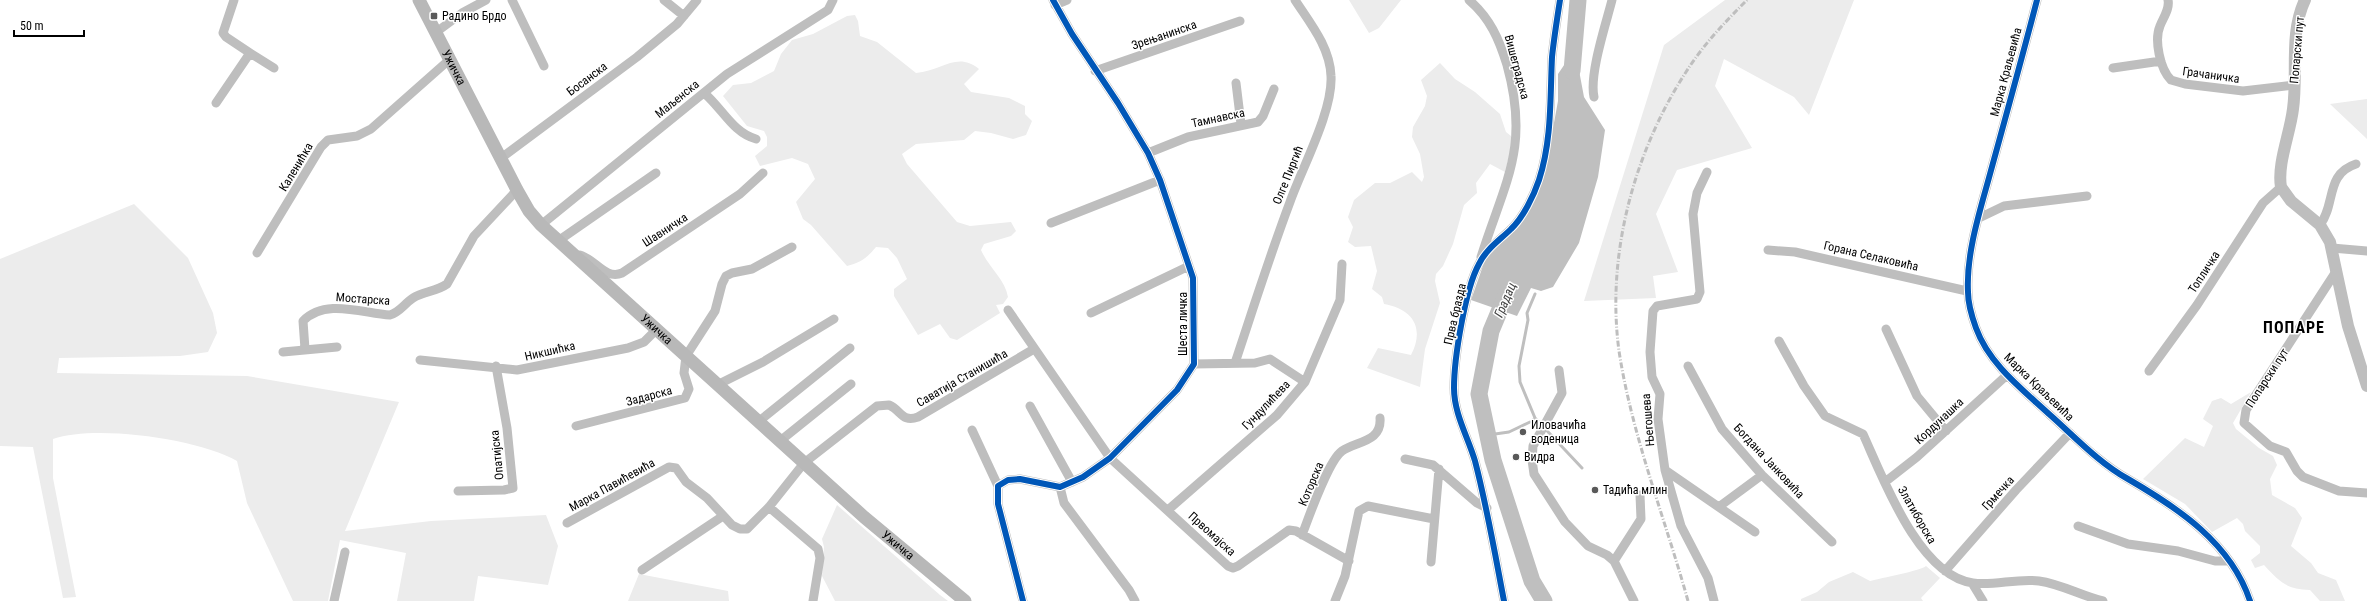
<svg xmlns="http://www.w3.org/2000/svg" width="2367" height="601" font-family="'Roboto Condensed',sans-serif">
	<rect width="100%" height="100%" fill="#fff"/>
	<path fill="#ececec" d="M1349 0H1401L1379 28 1369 33Z
		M1725 0H1854L1809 115 1794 97 1724 59 1715 86 1752 148 1677 170 1656 214 1678 272 1653 276 1656 298 1584 301 1664 45Z
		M855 15 858 21 860 36 877 42 916 73C942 71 957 51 979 69L964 84 971 92 1009 98 1025 106V114L1032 121 1026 135 1013 139 991 133 975 131 964 140 916 144 902 154 907 164 957 222 970 226 1011 222 1016 231 1011 236 984 244 981 250C989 268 1005 279 1008 297L1003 304 996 305 1000 313 957 340 950 338 940 324 918 335 894 296V289L907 279 897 258 888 248 876 247C867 258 860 263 847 266L811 225 803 219 796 202 815 179 808 164 792 158 760 166 755 156 767 146V137L764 131 747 126 723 96 733 85 751 83 774 71 781 54 792 40 813 34 847 16Z
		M1440 63 1455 79 1475 92 1500 114 1506 132 1511 136 1510 152 1505 172 1490 164 1476 183 1477 193 1464 205 1453 244 1443 266 1436 274 1435 281 1440 303 1425 349 1420 387 1367 368 1378 348 1411 355C1425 328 1413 309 1384 304L1382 297 1372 289 1377 271 1371 246 1355 247 1348 242 1353 227 1348 217 1354 200 1375 183H1390L1412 172 1422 182 1424 177 1420 154 1412 137 1413 127 1425 106 1427 96 1421 80Z
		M2367 99V139L2330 104Z
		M134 204 188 258 213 313 217 333 208 352 180 356 59 358 57 373 247 376 399 402 345 531 431 521 546 515 558 546 548 585 478 576 474 601H397L406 553 340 540 328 601H293L247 503 237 461C199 439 96 424 53 439V478L76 597 63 598 33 447 0 446V259Z
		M2251 392 2233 423 2236 429 2259 448 2273 456 2277 465 2270 479 2272 495 2295 508 2302 518 2291 546 2311 563 2318 573 2336 580 2345 601H2320L2310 590C2286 589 2280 582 2264 565L2255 568 2251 560 2260 553V546L2245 531 2243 524 2237 518 2212 532 2185 504 2143 479 2185 438 2204 447 2213 426 2203 419 2212 401 2221 398 2231 404Z
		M837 505 940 595 948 601H835L822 576 824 547 822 539Z
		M1926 566 1940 578 1921 598 1923 601H1801V599L1817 592 1829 582 1853 572 1870 581C1881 578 1920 571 1926 566Z
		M639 574 728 591 729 601H628Z"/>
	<path fill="#bfbfbf" d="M1575 49 1584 97 1605 130 1598 177 1579 243 1553 287 1541 291 1531 288 1517 316 1471 300 1485 260 1524 219 1551 139 1558 101V74Z"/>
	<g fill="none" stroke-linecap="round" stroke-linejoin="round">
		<path stroke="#bfbfbf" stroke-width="3" d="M1535 418 1582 468
			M1533 420 1535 418 1520 382 1519 366 1528 320 1527 313 1535 294
			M1488 435 1509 432 1530 422"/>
		<path stroke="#bfbfbf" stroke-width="17" d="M1572 71 1578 0
			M1509 288 1491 331 1479 394 1493 460 1532 581 1544 601"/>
		<path stroke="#bebebe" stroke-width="9" d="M512 0 544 66
			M664 0 684 16
			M1469 0C1490 18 1499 39 1507 65 1530 148 1505 181 1481 257
			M2037 0C2022 58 2006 116 1990 174 1980 211 1966 253 1968 292 1968 305 1972 317 1976 328 1989 364 2022 389 2049 414 2074 436 2099 463 2128 479 2178 508 2231 543 2250 601
			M2168 0C2170 9 2163 18 2160 26 2154 40 2160 69 2171 80L2185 84 2243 91 2294 85
			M1055 5 1067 0
			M435 33 462 13 486 0
			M250 53 274 68
			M2113 68 2161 61
			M1095 71 1240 21
			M1236 83 1241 124
			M704 93C722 108 733 133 756 139
			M1594 97C1589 74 1606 24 1612 0
			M216 103 250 53 226 37 223 33 234 0
			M1148 153 1188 137 1258 122 1263 116 1274 89
			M501 158 637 57 677 24 697 0
			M1707 172 1697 193 1693 214 1700 292 1697 299 1657 306 1653 311 1650 352 1652 377 1660 394 1658 419 1665 470 1681 526 1708 578 1714 601
			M1979 218 2004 206 2087 196
			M1051 223 1160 180
			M541 225 727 74 828 10 833 0
			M2320 225C2336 204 2325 174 2356 164
			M558 241 656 173
			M2332 248 2367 251
			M1768 250 1795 252 1967 291
			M257 253 321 147 328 140 357 136 371 129 449 60
			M580 255C595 259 605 280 622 273L740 194 763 173
			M2337 270 2246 410 2244 423 2270 446 2286 452 2297 471 2303 477 2339 491 2367 493
			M1008 310 1110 458 1228 566 1233 568 1238 566 1289 530 1296 531 1349 561
			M1091 313 1189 266
			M1886 329 1917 396 1946 431
			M1779 341 1804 386 1825 416 1863 434C1883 478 1919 576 1973 583 1994 586 2017 578 2039 581 2061 584 2082 596 2103 601
			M305 349 303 321C325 298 362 313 390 315 400 312 404 304 413 298 423 291 436 292 447 284L474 236 517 190
			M283 352 337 347
			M420 360 517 370 628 348 644 342 656 330
			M1235 363C1253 309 1270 255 1290 202 1302 168 1333 111 1331 76 1330 47 1310 23 1295 0
			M1194 364 1255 363 1270 359 1305 382
			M1688 366 1722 429 1762 475 1832 542
			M1559 370 1562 393 1533 446 1532 460 1534 474 1565 522 1588 546 1607 555 1614 561 1634 601
			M2149 371 2197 305 2263 203 2281 187
			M717 385 763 362 834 319
			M1030 406 1072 482
			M758 422 850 348
			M576 426 685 398 689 389 684 373 686 356 715 311 722 284 726 276 732 273 752 269 792 247
			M972 430 998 486
			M780 441 851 384
			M1405 459 1433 465 1477 503 1487 508
			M1665 470 1755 532
			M1885 482 1917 457 2007 375
			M1060 487 1064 503 1129 590 1135 601
			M458 491 504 490 513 488 507 428 496 366
			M1720 506 1762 475
			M769 507 818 549 820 558 813 601
			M1168 510 1277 415 1305 382 1340 300 1342 264
			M567 523 669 467 676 468 686 482 707 498 732 525 740 529H747L769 507 804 463 877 406 889 405C901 410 902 423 918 417L1034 349
			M2078 526 2128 544 2178 551 2215 561H2228
			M1302 535C1309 517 1328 461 1342 451 1357 441 1382 442 1380 418
			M1614 561 1641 519 1640 495
			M1431 562 1439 469
			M642 570 723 516
			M1945 571 2016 490 2070 433
			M1972 583 1983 601
			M334 601 345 552
			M1023 601 998 504V486L1008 480 1020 479 1060 487 1083 477 1110 458 1177 390 1194 364 1193 278 1160 180 1148 153 1118 103 1072 34 1053 0
			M1335 601 1345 576 1359 511 1368 506 1434 519
			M1504 601C1495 554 1487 507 1475 461 1468 437 1454 414 1454 388 1454 359 1465 289 1479 264 1486 249 1500 240 1511 229 1523 218 1534 195 1539 180 1552 140 1550 98 1552 57 1554 38 1557 19 1560 0"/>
		<path stroke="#bebebe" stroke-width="12" d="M2305 0C2289 33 2298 74 2293 109 2290 134 2277 164 2281 187L2291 201 2320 225 2330 242 2348 326 2367 386"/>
		<path stroke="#b8b8b8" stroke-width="13" id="s1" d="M419 0 517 190 529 211 541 225 864 517 965 601"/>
		<path stroke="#bebebe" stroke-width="3" stroke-dasharray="6 2 1 2" stroke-linecap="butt" d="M1688 601C1665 518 1632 436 1619 351 1606 255 1634 152 1686 72 1703 45 1725 22 1747 0"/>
		<defs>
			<path id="cycleway" d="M2037 0C2022 58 2006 116 1990 174 1980 211 1966 253 1968 292 1968 305 1972 317 1976 328 1989 364 2022 389 2049 414 2074 436 2099 463 2128 479 2178 508 2231 543 2250 601
				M1023 601 998 504V486L1008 480 1020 479 1060 487 1083 477 1110 458 1177 390 1194 364 1193 278 1160 180 1148 153 1118 103 1072 34 1053 0
				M1504 601C1495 554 1487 507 1475 461 1468 437 1454 414 1454 388 1454 359 1465 289 1479 264 1486 249 1500 240 1511 229 1523 218 1534 195 1539 180 1552 140 1550 98 1552 57 1554 38 1557 19 1560 0"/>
		</defs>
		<use href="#cycleway" stroke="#fff" stroke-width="8"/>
		<use href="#cycleway" stroke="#0057b8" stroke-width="6"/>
	</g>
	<g fill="#595959" stroke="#fff" stroke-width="1.5">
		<rect x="430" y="12" width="8" height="8" rx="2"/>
		<circle cx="1523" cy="432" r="4"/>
		<circle cx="1516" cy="457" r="4"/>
		<circle cx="1595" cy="490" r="4"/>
	</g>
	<g text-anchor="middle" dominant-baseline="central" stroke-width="3" stroke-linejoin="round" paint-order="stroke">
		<g font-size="12" fill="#000" stroke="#fff" text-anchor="start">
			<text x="442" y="16">Радино Брдо</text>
			<text x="1531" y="425">Иловачића<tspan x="1531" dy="14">воденица</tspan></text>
			<text x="1524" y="457">Видра</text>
			<text x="1603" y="490">Тадића млин</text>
		</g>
		<g font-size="12" fill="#000" stroke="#fff">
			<text transform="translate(1164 35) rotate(-19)">Зрењанинска</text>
			<text transform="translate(2297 50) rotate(-85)">Попарски пут</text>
			<text transform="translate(1517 67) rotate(75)">Вишеградска</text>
			<text stroke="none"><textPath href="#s1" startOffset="76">Ужичка</textPath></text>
			<text transform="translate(2006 72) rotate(-75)">Марка Краљевића</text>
			<text transform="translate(2211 75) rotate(8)">Грачаничка</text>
			<text transform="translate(587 79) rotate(-37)">Босанска</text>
			<text transform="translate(677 99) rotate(-39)">Маљенска</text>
			<text transform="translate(1218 118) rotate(-12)">Тамнавска</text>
			<text transform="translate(296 167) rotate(-59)">Каленићка</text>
			<text transform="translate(1288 175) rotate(-68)">Олге Пиргић</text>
			<text transform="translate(665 230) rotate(-33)">Шавничка</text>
			<text transform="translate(1871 256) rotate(13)">Горана Селаковића</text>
			<text transform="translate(2204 272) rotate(-57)">Топличка</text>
			<text transform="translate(363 299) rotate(4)">Мостарска</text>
			<text transform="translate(1455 314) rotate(-77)">Прва бразда</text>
			<text transform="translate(1183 324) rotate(-90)">Шеста личка</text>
			<text stroke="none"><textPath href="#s1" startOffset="412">Ужичка</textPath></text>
			<text transform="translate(550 351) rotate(-13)">Никшићка</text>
			<text transform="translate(962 378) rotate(-30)">Саватија Станишића</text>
			<text transform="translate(2267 378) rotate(-57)">Попарски пут</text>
			<text transform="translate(2039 387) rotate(44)">Марка Краљевића</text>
			<text transform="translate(649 396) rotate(-15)">Задарска</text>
			<text transform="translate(1266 405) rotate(-46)">Гундулићева</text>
			<text transform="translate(1648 420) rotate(-95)">Његошева</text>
			<text transform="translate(1939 421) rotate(-43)">Кордунашка</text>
			<text transform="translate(497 455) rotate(-96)">Опатијска</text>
			<text transform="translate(1769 461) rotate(47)">Богдана Јанковића</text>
			<text transform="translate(1311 484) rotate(-67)">Которска</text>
			<text transform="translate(612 485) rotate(-29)">Марка Павићевића</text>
			<text transform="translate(1998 493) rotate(-48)">Грмечка</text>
			<text transform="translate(1917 515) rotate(60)">Златиборска</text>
			<text transform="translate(1212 534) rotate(42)">Првомајска</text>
			<text stroke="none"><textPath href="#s1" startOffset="736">Ужичка</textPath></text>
		</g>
		<g font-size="13" font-style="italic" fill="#444" stroke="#fff">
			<text transform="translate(1505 300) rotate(-67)">Градац</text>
		</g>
		<g font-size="16" font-weight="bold" letter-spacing="1" fill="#000" stroke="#fff">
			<text x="2294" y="327">ПОПАРЕ</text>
		</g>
	</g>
	<path d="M14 30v6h70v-6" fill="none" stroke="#000000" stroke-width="2"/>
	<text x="20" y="30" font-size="12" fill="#000000" stroke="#ffffff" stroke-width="3" paint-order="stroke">50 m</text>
</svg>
